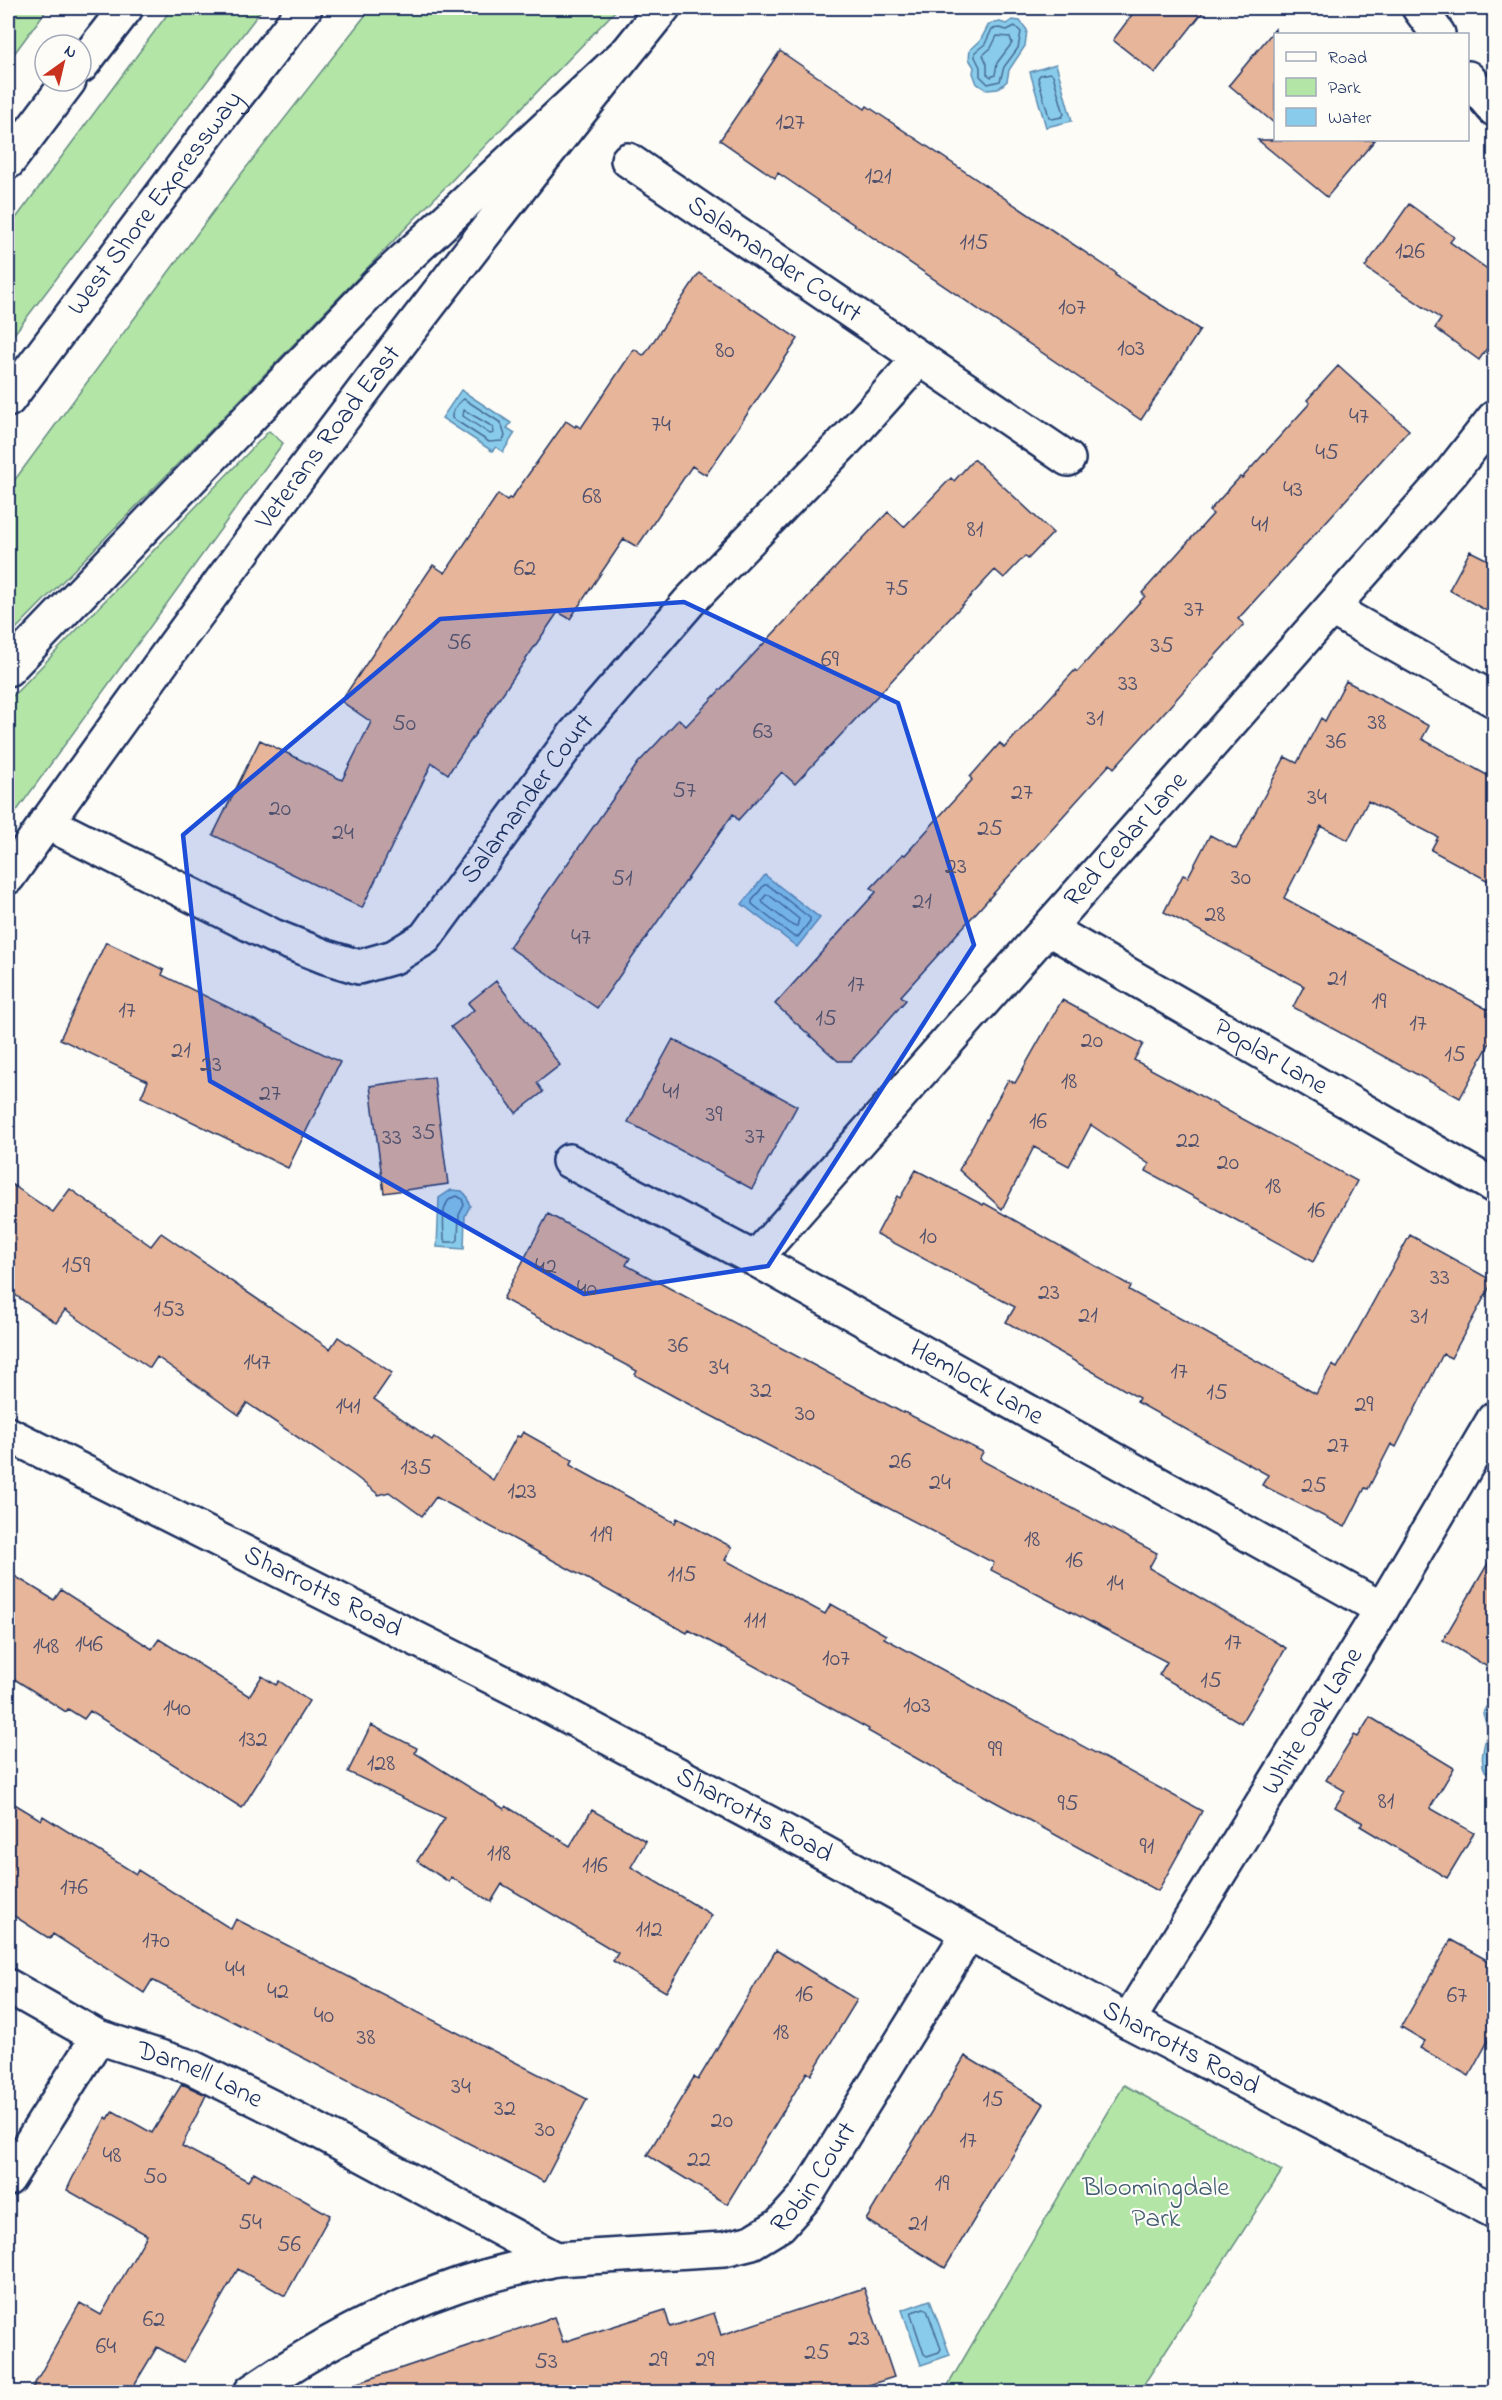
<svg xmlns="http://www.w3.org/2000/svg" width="1502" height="2400" font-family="'Indie Flower',sans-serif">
	<rect width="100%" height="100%" fill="#fdfcf7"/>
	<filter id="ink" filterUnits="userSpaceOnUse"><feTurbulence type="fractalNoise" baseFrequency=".0167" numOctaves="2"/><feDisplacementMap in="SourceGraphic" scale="12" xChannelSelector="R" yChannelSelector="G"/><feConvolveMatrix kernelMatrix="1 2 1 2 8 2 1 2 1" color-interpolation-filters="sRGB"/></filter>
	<g filter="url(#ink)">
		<path fill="#b2e5a6" stroke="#668a82" stroke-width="1.5" d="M8 8H48L8 62Z
			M172 8H263L8 342V229Z
			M371 8H618L211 430 8 637V489L242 173Z
			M269 431 283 443 8 823V701Z
			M1124 2085 1282 2171 1139 2392H944Z"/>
		<path fill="#89cbea" stroke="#5d8db2" stroke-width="1.5" d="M1012 20 1020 21 1027 30 1025 46 1009 70 1007 81 998 89 987 90 977 84 973 73 974 67 969 59 970 50 980 41 989 24 1000 22 1006 24Z
			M1056 64 1072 121 1046 127 1030 72Z
			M461 390 511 423 507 428 515 433 503 452 496 447 492 451 442 418Z
			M765 875 820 918 797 947 742 904Z
			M451 1190 462 1191 466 1195 470 1206 465 1216 464 1249 437 1247 439 1198Z
			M1493 1705 1494 1706V1777L1485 1771C1479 1759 1485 1745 1487 1732 1488 1724 1484 1720 1483 1713L1486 1707Z
			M930 2300 950 2355 921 2365 902 2310Z"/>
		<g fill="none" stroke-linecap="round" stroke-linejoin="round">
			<path stroke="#476d96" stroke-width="1.5" d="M1015 26 1021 32 1018 48 1004 67 1000 81 988 84 980 76V67L975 57V52L985 44 992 29 999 28 1007 30Z
				M997 36 1010 37 1012 43 997 63 995 75 991 77 987 74V64L983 55 991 48Z
				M1050 73 1053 75 1064 114 1062 117 1052 119 1049 117 1038 78 1040 75Z
				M464 399 501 423 505 436 502 441 489 442 452 418C451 412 459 401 464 399Z
				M464 410 493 427 494 433 490 434 463 416Z
				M764 885H768L810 918V921L798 937H794L752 904V901Z
				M766 895H769L799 919 797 926H793L763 903 762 900Z
				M457 1196 462 1199 464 1205 459 1215 458 1240 455 1242H446L444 1239C444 1225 439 1199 457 1196Z
				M1494 1711 1489 1714C1498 1732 1480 1761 1494 1770
				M924 2308 927 2310 941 2349 939 2352 927 2356 924 2354 911 2315 912 2312Z"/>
		</g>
		<path fill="#e7b599" stroke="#1b2f5e" stroke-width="1.5" d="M1137 8H1206L1155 73 1113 40Z
			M1275 29V124L1229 85Z
			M780 51 865 109 867 106 1116 273 1115 275 1200 330 1141 420 778 173 775 178 720 140Z
			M1258 140H1375L1327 197Z
			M1409 204 1454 237 1450 242 1494 274V338L1479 360 1435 328 1441 319 1365 267Z
			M699 273 798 339 706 475 692 466 637 547 624 539 570 619 558 612 448 774 432 763 362 908 213 835 260 740 342 780 371 722 341 701 433 565 445 573 498 494 507 500 509 498 511 499 566 421 575 427 576 425 581 428 634 349 643 355 645 354Z
			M1338 366 1409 430 1238 619 1244 624 1114 768 1110 764 901 996 906 1000 876 1034 851 1061H838L775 1004 876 892 871 888 903 854 905 855 972 780 970 777 1000 743 1004 748 1075 670 1077 672 1145 596 1142 593 1213 514 1209 511 1240 477 1242 478 1310 403 1307 400Z
			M974 459 1053 533 1028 559 1025 556 1004 578 995 570 795 784 782 772 738 820 733 814 597 1008 509 947 638 763 657 743 679 719 686 726 888 512 904 527 951 478 954 481Z
			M1470 551 1494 563V615L1449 590Z
			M1346 681 1429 726 1422 739 1494 779V884L1431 850 1438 837 1368 801 1348 840 1321 826 1284 898 1494 1013V1035L1460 1098 1293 1007 1304 986 1164 912 1183 875 1188 877 1210 835 1236 849 1285 757 1297 763 1321 718 1325 721Z
			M106 942 164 970 162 975 340 1062 288 1168 141 1097 148 1081 60 1039Z
			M496 981 560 1065 537 1083 543 1092 516 1113 451 1027 474 1010 468 1003Z
			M1062 1000 1143 1044 1134 1060 1357 1181 1313 1262 1146 1171 1149 1164 1091 1125 1069 1166 1034 1147 1002 1209 959 1170 1008 1080 1015 1083Z
			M673 1039 797 1106 752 1189 628 1122Z
			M434 1077 448 1184 384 1193 370 1086Z
			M916 1170 983 1205 984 1203 1131 1286 1129 1290 1316 1394 1332 1365 1337 1368 1410 1235 1493 1281 1451 1358 1443 1354 1396 1447 1391 1444 1368 1489 1365 1488 1345 1527 1262 1485 1268 1475 1137 1402 1139 1398 1006 1322 1015 1307 877 1234 897 1196 900 1198Z
			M8 1182 53 1212 70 1189 151 1246 161 1233 330 1349 338 1337 392 1373 374 1399 432 1440 434 1437 493 1480 517 1436 520 1437 523 1432 573 1460 570 1465 623 1494 675 1523 677 1518 732 1547 725 1560 825 1614 831 1604 886 1635 884 1638 1202 1811 1158 1891 946 1775 868 1731 869 1729 689 1630 687 1633 436 1497 422 1516 389 1492 379 1495 355 1476 247 1403 239 1415 157 1357 150 1368 65 1310 56 1323 8 1290Z
			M548 1214 630 1258 626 1265 903 1413 904 1412 983 1452 979 1459 1157 1553 1149 1568 1286 1648 1241 1723 1159 1675 1167 1662 991 1570 994 1563 677 1398 635 1375 637 1371 503 1299Z
			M1494 1553V1671L1443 1640Z
			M8 1572 54 1600 61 1590 152 1649 159 1639 249 1696 262 1676 276 1685 279 1681 309 1701 242 1808 90 1711 84 1719 68 1709 66 1712 8 1675Z
			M1370 1717 1454 1768 1430 1808 1474 1833 1447 1878 1360 1826 1363 1823 1335 1807 1345 1791 1326 1780 1354 1735 1358 1737Z
			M371 1725 417 1748 415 1753 504 1809 506 1806 570 1846 592 1810 646 1841 631 1867 712 1915 666 1992 613 1961 618 1953 502 1884 491 1902 451 1877 449 1882 417 1861 445 1818 348 1772Z
			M8 1800 41 1820 43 1816 136 1874 138 1870 231 1929 236 1919 587 2099 544 2182 152 1980 144 1993 53 1934 50 1939 8 1912Z
			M1451 1940 1494 1964V2030L1469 2076 1420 2048 1425 2041 1401 2027Z
			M776 1950 857 2000 811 2075 807 2072 727 2204 647 2155 694 2077 698 2080Z
			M965 2056 1044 2104 945 2268 866 2220Z
			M182 2084 206 2095 182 2146 248 2181 254 2172 330 2215 285 2296 238 2269 184 2362 157 2347 130 2392H30L80 2303 101 2315 147 2235 67 2190 72 2179 106 2117 108 2119 113 2111 152 2133Z
			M864 2288 894 2377 847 2392H350L348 2386 554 2317 563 2342 665 2310 670 2327 714 2313 721 2335Z"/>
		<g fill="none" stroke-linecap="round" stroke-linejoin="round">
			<defs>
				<g id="minor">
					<path d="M1419 8 1438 34"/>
					<path d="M1468 78 1494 109"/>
					<path id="s1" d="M628 160 1068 459"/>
					<path d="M1332 609 1494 700"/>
					<path id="s2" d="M46 822 273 936 326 957 359 967 394 957 425 938 575 734 689 602 851 435 919 359"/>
					<path id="s3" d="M8 877C217 581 435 290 663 8"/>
					<path id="s4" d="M1049 929 1494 1186"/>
					<path id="s5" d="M569 1161 755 1259 1382 1609"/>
					<path id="s6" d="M755 1259 1451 473 1494 418"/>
					<path id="s7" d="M8 1434 534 1698 812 1846 1128 2021 1494 2211"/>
					<path id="s8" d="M8 1986 98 2037 191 2067 296 2119 556 2259 724 2249 752 2242 780 2225 806 2196 968 1934"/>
					<path id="s9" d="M1128 2021 1382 1609 1494 1419"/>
					<path d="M8 2179 98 2037"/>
					<path d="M251 2392C317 2347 382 2311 458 2285 490 2274 523 2267 556 2259"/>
				</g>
				<g id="motorway">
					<path d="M81 66 126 8"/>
					<path d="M8 162 69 81"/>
					<path id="s10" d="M8 400 223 113 305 8"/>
					<path d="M8 669 378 284 625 54"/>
				</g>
			</defs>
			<use href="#minor" stroke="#1b2f5e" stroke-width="38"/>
			<use href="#motorway" stroke="#1b2f5e" stroke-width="38"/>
			<use href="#minor" stroke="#fdfcf7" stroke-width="33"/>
			<use href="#motorway" stroke="#fdfcf7" stroke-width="33"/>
		</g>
	</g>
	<path fill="#1d4ed8" fill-opacity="0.2" stroke="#1d4ed8" stroke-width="4.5" stroke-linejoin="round" d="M684 602 898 703 974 945 768 1266 584 1294 210 1081 183 835 440 619Z"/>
	<g text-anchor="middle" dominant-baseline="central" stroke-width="4.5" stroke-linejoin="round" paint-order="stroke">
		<g font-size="24" fill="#4e506d">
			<text x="790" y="123">127</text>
			<text x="878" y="177">121</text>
			<text x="974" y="243">115</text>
			<text x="1410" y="252">126</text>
			<text x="1072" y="308">107</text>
			<text x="1131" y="349">103</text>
			<text x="725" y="351">80</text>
			<text x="1359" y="417">47</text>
			<text x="661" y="425">74</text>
			<text x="1327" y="453">45</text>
			<text x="1293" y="490">43</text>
			<text x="592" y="497">68</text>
			<text x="1260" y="525">41</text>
			<text x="975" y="530">81</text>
			<text x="525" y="569">62</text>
			<text x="897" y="589">75</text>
			<text x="1194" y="610">37</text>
			<text x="459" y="643">56</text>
			<text x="1162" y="646">35</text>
			<text x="830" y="660">69</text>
			<text x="1128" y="684">33</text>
			<text x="1095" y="719">31</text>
			<text x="1377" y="723">38</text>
			<text x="404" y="724">50</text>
			<text x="763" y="732">63</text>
			<text x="1336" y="742">36</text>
			<text x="684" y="791">57</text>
			<text x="1022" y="793">27</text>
			<text x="1317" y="798">34</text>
			<text x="280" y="809">20</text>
			<text x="990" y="829">25</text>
			<text x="343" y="833">24</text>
			<text x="956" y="867">23</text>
			<text x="1241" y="878">30</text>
			<text x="622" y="879">51</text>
			<text x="922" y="902">21</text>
			<text x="1215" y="915">28</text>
			<text x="581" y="938">47</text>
			<text x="1337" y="979">21</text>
			<text x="856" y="985">17</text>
			<text x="1379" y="1002">19</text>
			<text x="127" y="1011">17</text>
			<text x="826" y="1019">15</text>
			<text x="1418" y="1024">17</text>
			<text x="1092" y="1041">20</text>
			<text x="181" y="1051">21</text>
			<text x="1455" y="1055">15</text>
			<text x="211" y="1065">23</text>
			<text x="1069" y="1082">18</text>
			<text x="671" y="1092">41</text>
			<text x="270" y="1094">27</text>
			<text x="714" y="1115">39</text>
			<text x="1038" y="1122">16</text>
			<text x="424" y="1133">35</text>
			<text x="755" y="1137">37</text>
			<text x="392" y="1138">33</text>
			<text x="1188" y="1141">22</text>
			<text x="1228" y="1163">20</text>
			<text x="1273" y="1187">18</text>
			<text x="1316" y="1211">16</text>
			<text x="928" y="1237">10</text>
			<text x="76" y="1266">159</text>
			<text x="546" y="1267">42</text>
			<text x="1440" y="1278">33</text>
			<text x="587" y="1289">40</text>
			<text x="1049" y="1293">23</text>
			<text x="169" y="1310">153</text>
			<text x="1088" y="1316">21</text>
			<text x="1419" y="1317">31</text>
			<text x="678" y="1346">36</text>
			<text x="257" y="1363">147</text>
			<text x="719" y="1368">34</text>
			<text x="1179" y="1372">17</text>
			<text x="761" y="1391">32</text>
			<text x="1217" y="1393">15</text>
			<text x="1364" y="1405">29</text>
			<text x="348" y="1407">141</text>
			<text x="805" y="1414">30</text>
			<text x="1338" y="1446">27</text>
			<text x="900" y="1462">26</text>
			<text x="416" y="1468">135</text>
			<text x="940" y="1483">24</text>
			<text x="1314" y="1486">25</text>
			<text x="522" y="1492">123</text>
			<text x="601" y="1535">119</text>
			<text x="1032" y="1540">18</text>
			<text x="1074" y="1561">16</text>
			<text x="682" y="1575">115</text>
			<text x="1115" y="1584">14</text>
			<text x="755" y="1621">111</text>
			<text x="1233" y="1643">17</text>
			<text x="89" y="1645">146</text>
			<text x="46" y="1647">148</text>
			<text x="836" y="1659">107</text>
			<text x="1211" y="1681">15</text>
			<text x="917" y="1706">103</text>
			<text x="177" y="1709">140</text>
			<text x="253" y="1740">132</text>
			<text x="995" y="1750">99</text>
			<text x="381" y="1764">128</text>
			<text x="1386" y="1802">81</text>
			<text x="1068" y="1804">95</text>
			<text x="1147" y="1847">91</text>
			<text x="499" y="1854">118</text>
			<text x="595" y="1866">116</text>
			<text x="74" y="1888">176</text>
			<text x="649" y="1930">112</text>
			<text x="156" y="1941">170</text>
			<text x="235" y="1970">44</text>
			<text x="278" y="1992">42</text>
			<text x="804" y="1995">16</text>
			<text x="1457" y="1996">67</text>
			<text x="324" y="2016">40</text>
			<text x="781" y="2033">18</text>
			<text x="366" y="2038">38</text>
			<text x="461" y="2087">34</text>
			<text x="993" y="2100">15</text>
			<text x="505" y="2109">32</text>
			<text x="722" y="2121">20</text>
			<text x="545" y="2130">30</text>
			<text x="968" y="2141">17</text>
			<text x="112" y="2156">48</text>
			<text x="699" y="2160">22</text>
			<text x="155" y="2177">50</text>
			<text x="942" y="2184">19</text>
			<text x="250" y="2223">54</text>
			<text x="918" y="2224">21</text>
			<text x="289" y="2245">56</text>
			<text x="154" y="2320">62</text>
			<text x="859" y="2339">23</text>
			<text x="106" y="2347">64</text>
			<text x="817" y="2353">25</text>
			<text x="658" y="2360">29</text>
			<text x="705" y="2360">29</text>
			<text x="546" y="2362">53</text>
		</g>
		<g font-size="27" fill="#1b2f5e" stroke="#fdfcf7">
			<text stroke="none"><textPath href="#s10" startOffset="246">West Shore Expressway</textPath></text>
			<text stroke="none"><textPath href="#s1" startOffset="177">Salamander Court</textPath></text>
			<text stroke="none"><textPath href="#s3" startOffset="544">Veterans Road East</textPath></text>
			<text stroke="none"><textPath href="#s2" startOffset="591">Salamander Court</textPath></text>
			<text stroke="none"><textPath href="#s6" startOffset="560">Red Cedar Lane</textPath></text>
			<text stroke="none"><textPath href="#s4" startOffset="256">Poplar Lane</textPath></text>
			<text stroke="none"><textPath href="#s5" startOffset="464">Hemlock Lane</textPath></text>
			<text stroke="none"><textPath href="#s7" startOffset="352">Sharrotts Road</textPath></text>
			<text stroke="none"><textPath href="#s9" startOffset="352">White Oak Lane</textPath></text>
			<text stroke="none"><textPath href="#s7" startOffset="838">Sharrotts Road</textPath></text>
			<text stroke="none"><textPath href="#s7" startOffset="1324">Sharrotts Road</textPath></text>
			<text stroke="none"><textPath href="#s8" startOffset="212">Darnell Lane</textPath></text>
			<text stroke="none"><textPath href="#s8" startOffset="902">Robin Court</textPath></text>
		</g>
		<g font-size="27" fill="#415c70" stroke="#fdfcf7">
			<text x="1156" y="2188">Bloomingdale<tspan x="1156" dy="31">Park</tspan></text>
		</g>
	</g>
	<rect width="1502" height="2400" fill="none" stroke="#fdfcf7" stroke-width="30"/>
	<rect x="15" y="15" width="1472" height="2370" fill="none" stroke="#1b2f5e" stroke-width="2" filter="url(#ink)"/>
	<rect x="1274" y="33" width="195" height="108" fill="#fdfcf7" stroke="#a3aaba" stroke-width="1.5"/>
	<rect x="1286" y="52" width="30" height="9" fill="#fdfcf7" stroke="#a3aaba" stroke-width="1.5"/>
	<text x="1328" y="63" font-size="18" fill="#1b2f5e">Road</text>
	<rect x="1286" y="78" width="30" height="18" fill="#b2e5a6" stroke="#a3aaba" stroke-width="1.5"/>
	<text x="1328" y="93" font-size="18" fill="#1b2f5e">Park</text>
	<rect x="1286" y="108" width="30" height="18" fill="#89cbea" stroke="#a3aaba" stroke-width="1.5"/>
	<text x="1328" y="123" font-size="18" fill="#1b2f5e">Water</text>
	<g transform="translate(63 63) rotate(34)"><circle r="28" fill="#fdfcf7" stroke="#a3aaba" stroke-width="1.5"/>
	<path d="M0-4.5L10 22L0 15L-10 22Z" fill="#c8321e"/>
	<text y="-9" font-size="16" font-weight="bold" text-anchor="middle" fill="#1b2f5e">N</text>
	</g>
</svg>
